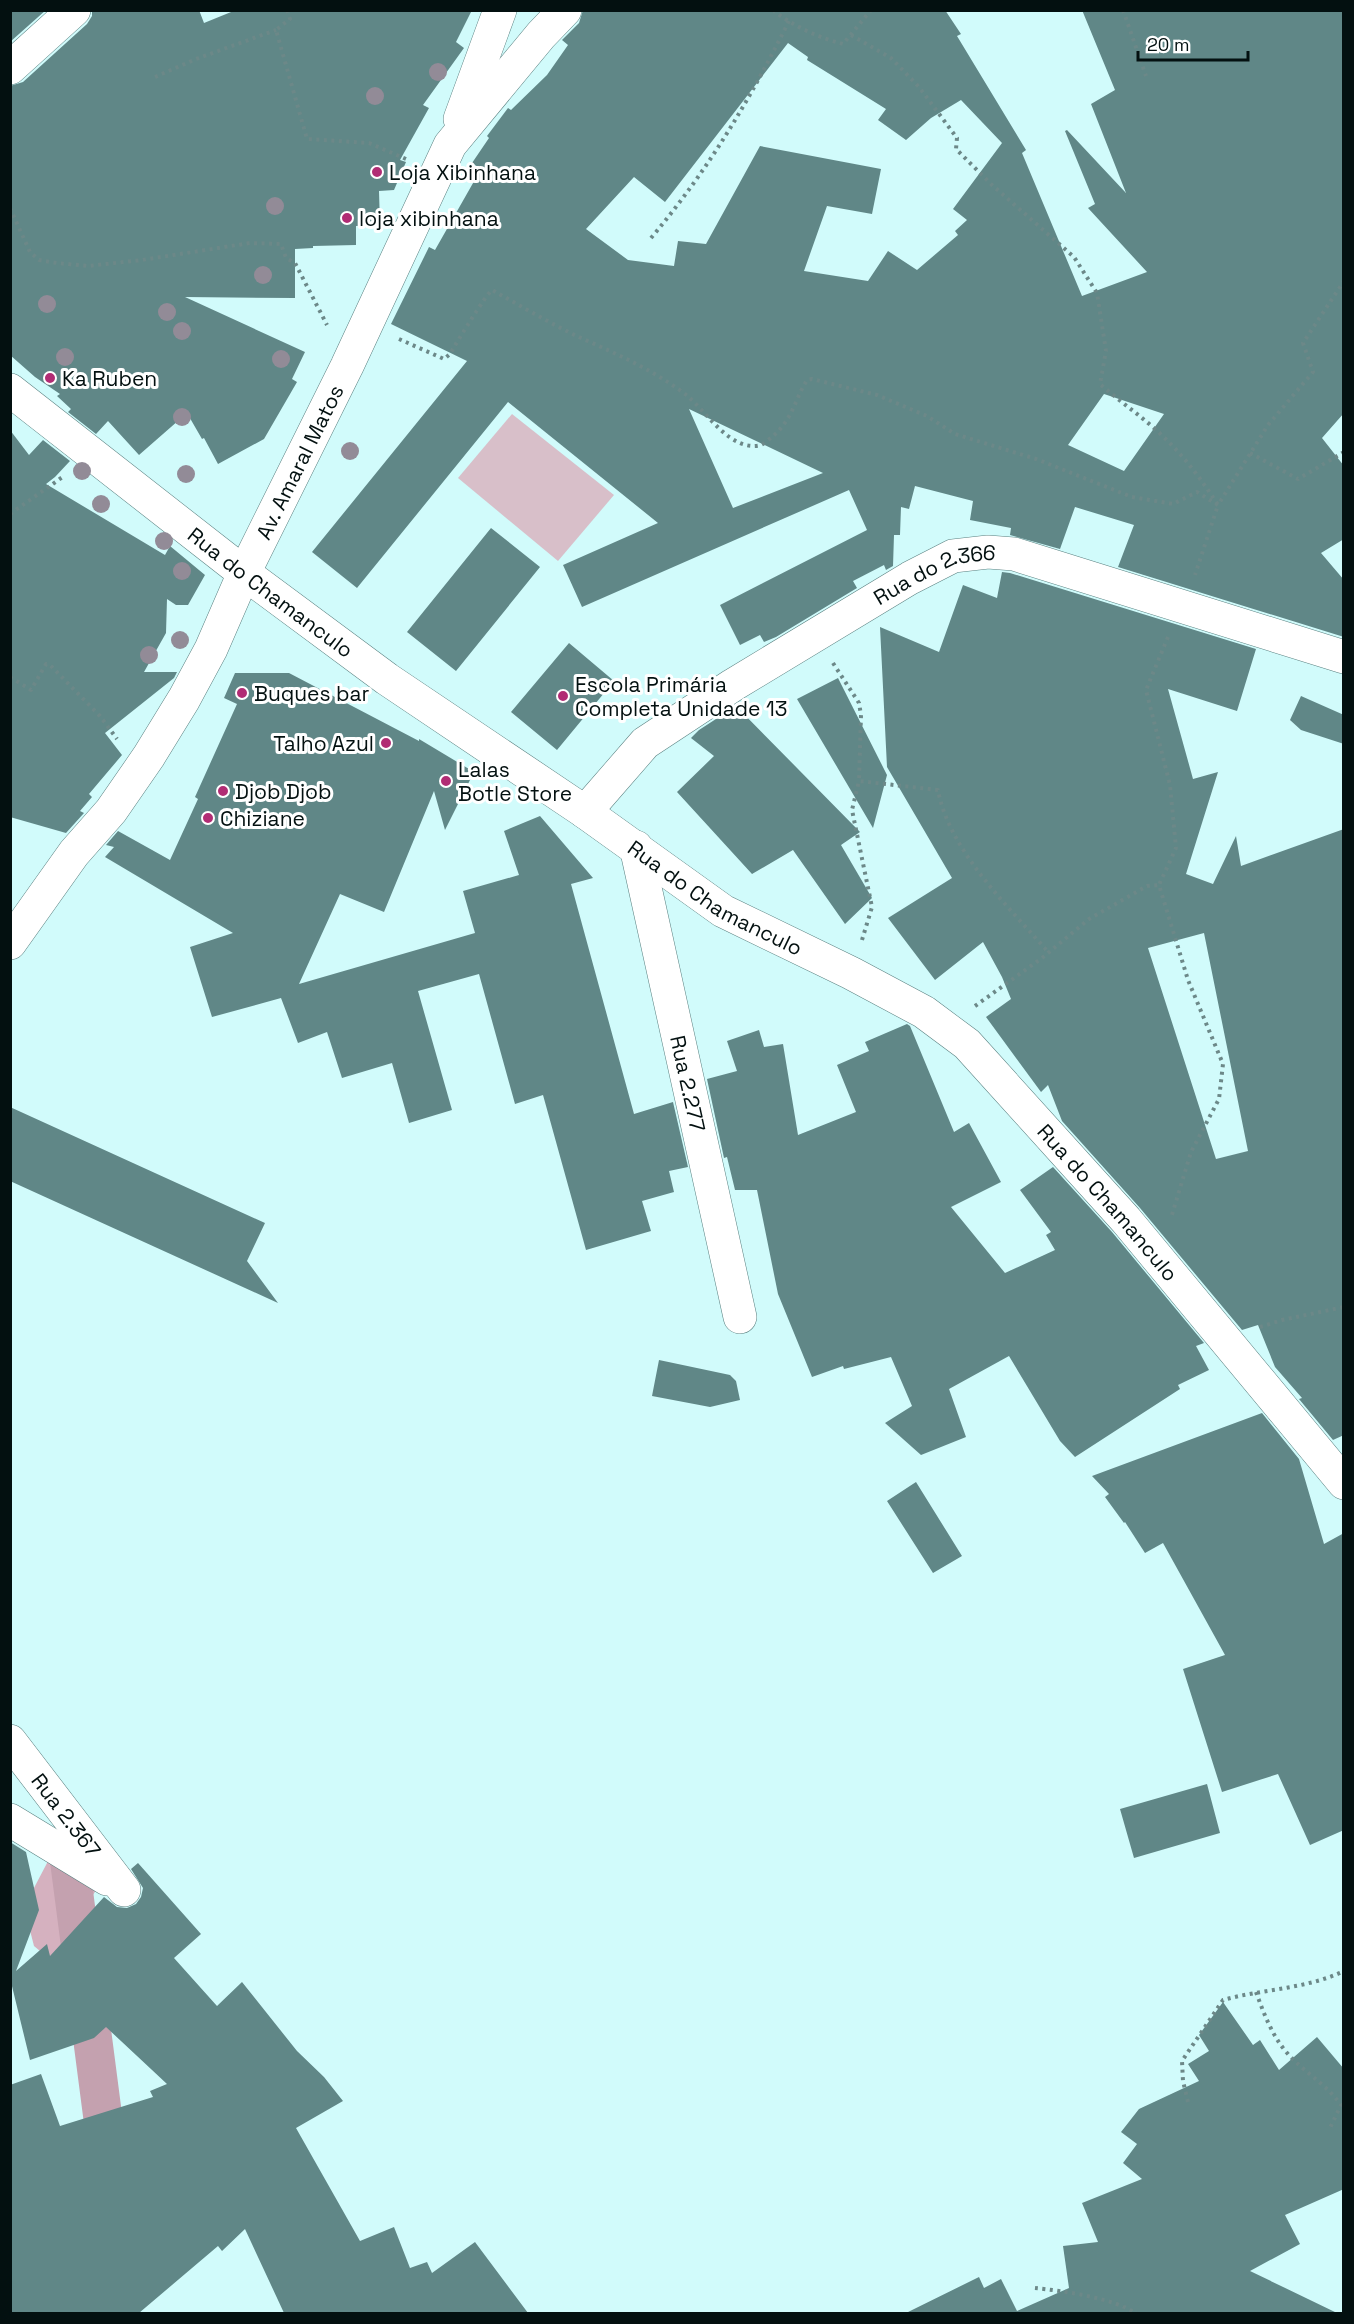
<svg xmlns="http://www.w3.org/2000/svg" width="1354" height="2324" font-family="'Space Grotesk',sans-serif">
	<rect width="100%" height="100%" fill="#d1fbfb"/>
	<path fill="#d8bfc9" d="M512 414 614 495 558 561 458 478Z"/>
	<path fill="#d5b1bf" d="M57 1844 104 1879 69 1929 79 1946 63 1970 34 1946 24 1907Z"/>
	<g fill="none" stroke-linecap="round" stroke-linejoin="round">
		<path stroke="#c4a1af" stroke-width="39" d="M69 1857 109 2165"/>
	</g>
	<path fill="#608787" fill-rule="evenodd" d="M10 10H46L10 42Z
		M92 10H199L204 23 236 10H472L456 42 464 48 423 105 429 108 400 160 406 162 394 190 379 191 380 225 356 226V245L313 246V248L295 249V298L185 297 305 352 292 379 297 382 264 439 218 464 204 438 202 439 187 413 139 455 108 421 96 434 68 412 71 409 57 396 60 394 35 377 10 355V86L23 82 87 24 92 16Z
		M583 10H945L961 34 957 36 1026 150 1022 153 1082 296 1147 272 1088 208 1095 204 1065 131 1067 130 1126 193 1091 104 1115 90 1082 10H1344V413L1322 438 1344 466V539L1321 553 1344 580V637L1118 567 1134 525 1075 507 1060 549 1010 535 1011 528 970 520 973 501 915 486 909 509 901 507 900 535H894L893 566 886 570 884 565 853 581 857 588 776 637 764 642 760 635 740 645 720 605 867 530 849 490 582 607 563 565 658 523 508 402 357 588 312 552 467 361 391 324 429 247 435 250 481 169 472 163 489 138 487 136 508 108 511 110 547 75 568 45 562 40 579 23ZM788 43 808 57 807 60 886 109 878 120 906 140 931 118 961 100 1002 143 953 209 967 220 955 231 958 235 917 270 888 251 868 281 804 271 827 206 872 214 881 169 760 146 706 244 678 241 674 266 628 260 586 229 634 177 665 202ZM1104 394 1164 414 1124 471 1068 445ZM689 409 823 473 733 508Z
		M10 430 29 455 43 440 70 461 55 477 46 484 165 555 170 546 205 575 188 605H176L167 599 166 633 144 672H177L174 678 105 733 122 755 89 794 92 797 80 811 84 813 66 833 10 817Z
		M491 528 540 567 456 671 407 632Z
		M1002 572 1010 573 1256 649 1237 711 1168 689 1193 779 1218 772 1186 874 1213 884 1236 836 1241 866 1344 829V1435L1333 1440 1299 1399 1302 1398 1275 1367 1258 1325 1242 1330 1140 1208 1062 1121 1048 1085 1041 1092 986 1017 1011 999 1002 977 983 942 935 980 888 918 952 878 887 767 880 627 939 652 963 585 997 598ZM1204 933 1248 1151 1216 1159 1148 948Z
		M569 643 614 681 557 750 511 712Z
		M235 673H289L419 741V739L474 772 445 830 434 791 384 912 340 894 299 984 475 933 463 891 519 875 504 831 540 816 593 878 571 884 634 1114 673 1102 688 1167 669 1171 674 1192 642 1201 651 1231 586 1250 543 1095 515 1104 479 974 418 991 452 1110 409 1123 392 1063 342 1078 327 1032 298 1043 281 998 212 1017 190 947 233 933 105 857 114 847 106 845 118 831 170 860 198 799 195 797 237 704 224 698Z
		M838 678 887 775 873 828 797 699Z
		M1301 696 1344 715V744L1301 730 1290 720Z
		M736 706 860 832 841 845 872 898 845 924 793 850 752 874 677 792 714 756 691 738 699 730Z
		M907 1024 910 1026 954 1132 969 1123 1001 1182 951 1207 1005 1273 1055 1250 1046 1235 1051 1232 1020 1190 1053 1167 1112 1232 1204 1343 1196 1346 1209 1370 1178 1385 1180 1389 1075 1457 1060 1441 1009 1356 949 1389 966 1437 921 1455 885 1423 912 1406 891 1357 844 1369 843 1366 812 1377 778 1294 757 1190H735L727 1157 724 1158 707 1079 737 1071 727 1041 759 1030 764 1047 783 1044 798 1135 856 1112 837 1065 869 1051 865 1042Z
		M10 1107 265 1223 247 1261 278 1303 10 1181Z
		M659 1360 730 1375 736 1381 740 1400 710 1407 652 1396Z
		M1262 1413 1299 1459 1324 1544 1344 1533V1830L1310 1845 1278 1774 1222 1792 1183 1669 1225 1655 1163 1543 1145 1553 1125 1522 1124 1523 1105 1497 1109 1494 1092 1476Z
		M916 1482 962 1556 933 1573 887 1501Z
		M1207 1784 1220 1833 1134 1858 1120 1809Z
		M10 1842 26 1852 39 1910 16 1971 47 1944 50 1956 104 1897 117 1907 127 1908 136 1904 141 1897 143 1888 131 1869 138 1863 201 1934 174 1958 217 2006 242 1982 297 2051 324 2077 343 2101 296 2128 360 2241 394 2227 410 2268 427 2262 432 2273 475 2242 528 2313H284L245 2229 222 2251 218 2246 139 2313H10V2085L41 2074 60 2126 153 2097 150 2091 167 2084 106 2027 94 2038 30 2060 10 1978Z
		M1223 2002 1253 2045 1260 2040 1279 2070 1317 2037 1344 2069V2189L1285 2215 1300 2244 1250 2271 1337 2313H906L979 2277 984 2288 1001 2279 1017 2311 1069 2288 1063 2246 1098 2242 1082 2203 1142 2179 1123 2163 1137 2144 1121 2132 1139 2109 1199 2081 1188 2064 1209 2051 1199 2035Z"/>
	<g fill="none" stroke-linecap="round" stroke-linejoin="round">
		<defs>
			<g id="street">
				<path d="M10 68 74 10"/>
				<path d="M460 119 500 10"/>
				<path id="s1" d="M10 390 244 573 387 679 585 812 723 911 851 973 924 1012 967 1044 1126 1220 1344 1483"/>
				<path id="s2" d="M585 812 645 743 733 685 910 578 953 556 988 552 1014 554 1344 657"/>
				<path id="s3" d="M636 847 740 1317"/>
				<path id="s4" d="M10 943 74 853 111 811 149 756 184 699 211 649 244 573 347 366 450 145 541 35 565 10"/>
				<path id="s5" d="M10 1741 124 1890"/>
				<path d="M10 1820 107 1879"/>
			</g>
		</defs>
		<use href="#street" stroke="#5a8080" stroke-width="34"/>
		<path stroke="#6c8888" stroke-width="4" stroke-dasharray="3 4.5" stroke-linecap="butt" d="M287 10 290 19 276 30 307 139 369 143 406 159
			M773 10C792 26 820 38 843 44L871 10
			M1123 10 1146 76
			M851 35 891 58 919 87 957 138 956 149 992 185 1074 257 1097 293 1106 351 1100 384C1118 400 1137 413 1155 429 1180 451 1200 477 1218 505L1195 575
			M155 77 196 59 276 30
			M10 208 30 252 39 260 57 263 88 266 142 260 250 243 281 244 286 258 295 263 327 325
			M651 238C709 169 749 101 789 21
			M399 339 444 359 450 354C455 345 487 293 492 290 521 306 551 324 581 338 617 354 653 370 685 394 706 410 730 453 761 445 764 444 769 439 772 437 793 419 794 401 807 380L812 379 877 395 927 416 955 434 1036 459 1132 497 1173 504 1197 492 1218 505 1268 425 1313 372 1303 343 1344 281
			M1250 453 1298 479 1344 452
			M10 514 64 476
			M1168 637 1146 690 1170 785 1176 848 1159 885 1188 980 1223 1064 1219 1099 1191 1152 1171 1218
			M833 663 859 703 861 715 859 781
			M10 677 31 690 46 664 50 665 100 716 117 739
			M862 940 872 907 852 810 859 781 938 790C949 851 1009 907 1049 953
			M975 1006 1042 958 1089 919 1147 886 1159 885
			M1260 1327 1282 1320 1344 1307
			M1256 1992C1264 2014 1272 2036 1288 2054 1305 2073 1325 2083 1341 2105L1329 2130
			M1188 2102 1183 2081 1182 2061 1223 2000C1262 1989 1307 1989 1344 1971
			M1035 2288C1064 2291 1114 2298 1137 2314"/>
		<use href="#street" stroke="#fff" stroke-width="33"/>
	</g>
	<g fill="#928b97">
		<circle cx="438" cy="72" r="9"/>
		<circle cx="375" cy="96" r="9"/>
		<circle cx="275" cy="206" r="9"/>
		<circle cx="263" cy="275" r="9"/>
		<circle cx="47" cy="304" r="9"/>
		<circle cx="167" cy="312" r="9"/>
		<circle cx="182" cy="331" r="9"/>
		<circle cx="65" cy="357" r="9"/>
		<circle cx="281" cy="359" r="9"/>
		<circle cx="122" cy="380" r="9"/>
		<circle cx="182" cy="417" r="9"/>
		<circle cx="350" cy="451" r="9"/>
		<circle cx="82" cy="471" r="9"/>
		<circle cx="186" cy="474" r="9"/>
		<circle cx="101" cy="504" r="9"/>
		<circle cx="164" cy="541" r="9"/>
		<circle cx="182" cy="571" r="9"/>
		<circle cx="180" cy="640" r="9"/>
		<circle cx="149" cy="655" r="9"/>
	</g>
	<g fill="#b12c74" stroke="#fff" stroke-width="2">
		<circle cx="377" cy="172" r="6"/>
		<circle cx="347" cy="218" r="6"/>
		<circle cx="50" cy="378" r="6"/>
		<circle cx="242" cy="693" r="6"/>
		<circle cx="563" cy="696" r="6"/>
		<circle cx="386" cy="743" r="6"/>
		<circle cx="446" cy="781" r="6"/>
		<circle cx="223" cy="791" r="6"/>
		<circle cx="208" cy="818" r="6"/>
	</g>
	<g text-anchor="middle" dominant-baseline="central" stroke-width="6" stroke-linejoin="round" paint-order="stroke">
		<g font-size="21" fill="#031010" stroke="#fff" text-anchor="start">
			<text x="389" y="172">Loja Xibinhana</text>
			<text x="359" y="218">loja xibinhana</text>
			<text x="62" y="378">Ka Ruben</text>
			<text x="575" y="684">Escola Primária<tspan x="575" dy="24">Completa Unidade 13</tspan></text>
			<text x="254" y="693">Buques bar</text>
			<text x="374" y="743" text-anchor="end">Talho Azul</text>
			<text x="458" y="769">Lalas<tspan x="458" dy="24">Botle Store</tspan></text>
			<text x="235" y="791">Djob Djob</text>
			<text x="220" y="818">Chiziane</text>
		</g>
		<g font-size="21" fill="#031010" stroke="#fff">
			<text stroke="none"><textPath href="#s4" startOffset="564">Av. Amaral Matos</textPath></text>
			<text stroke="none"><textPath href="#s2" startOffset="429">Rua do 2.366</textPath></text>
			<text stroke="none"><textPath href="#s1" startOffset="330">Rua do Chamanculo</textPath></text>
			<text stroke="none"><textPath href="#s1" startOffset="870">Rua do Chamanculo</textPath></text>
			<text stroke="none"><textPath href="#s3" startOffset="242">Rua 2.277</textPath></text>
			<text stroke="none"><textPath href="#s1" startOffset="1374">Rua do Chamanculo</textPath></text>
			<text stroke="none"><textPath href="#s5" startOffset="93">Rua 2.367</textPath></text>
		</g>
	</g>
	<rect width="1354" height="2324" fill="none" stroke="#031010" stroke-width="24"/>
	<path d="M1138 51v9h110v-9" fill="none" stroke="#031010" stroke-width="3"/>
	<text x="1147" y="51" font-size="18" fill="#031010" stroke="#ffffff" stroke-width="4.5" paint-order="stroke">20 m</text>
</svg>
